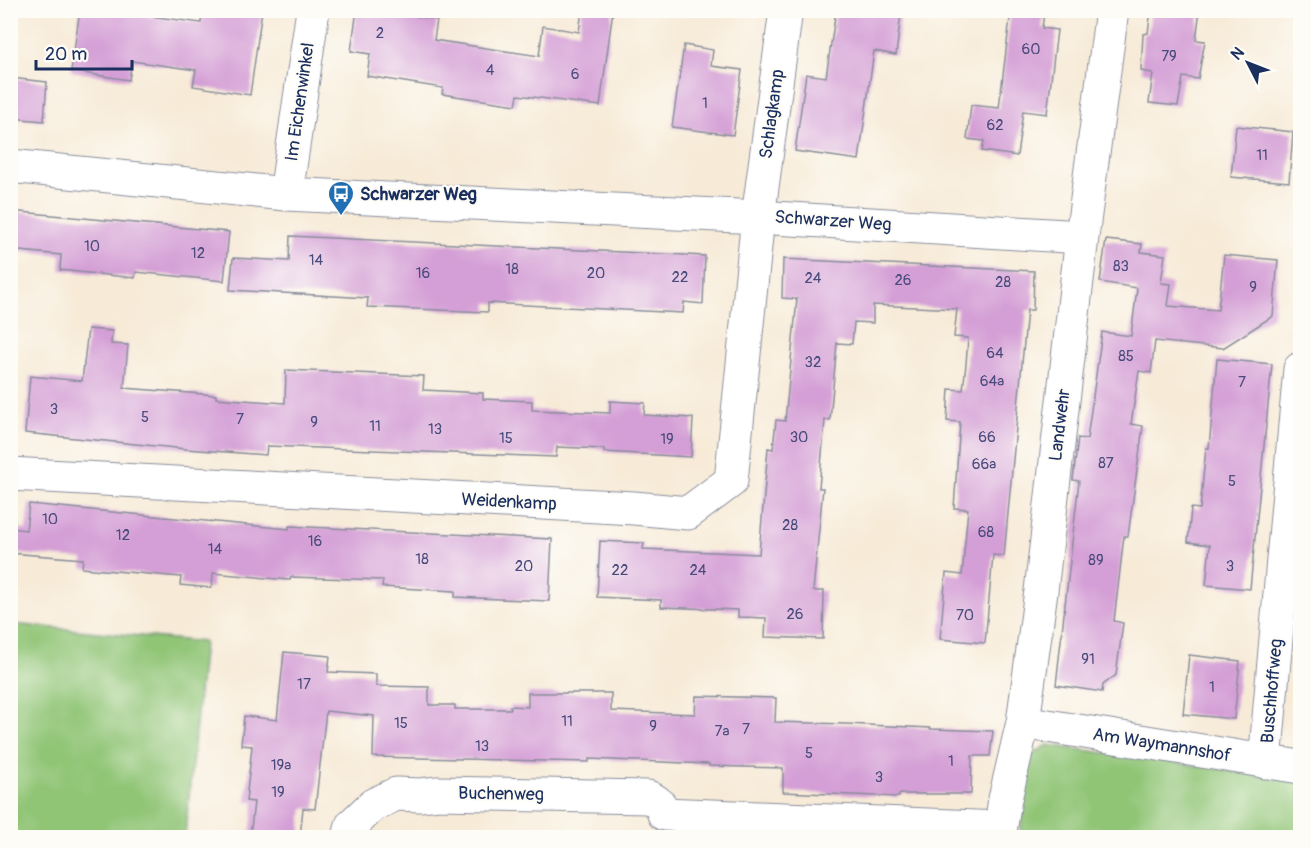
<svg xmlns="http://www.w3.org/2000/svg" width="1311" height="848" font-family="Pangolin,sans-serif">
	<rect width="100%" height="100%" fill="#fdfcf7"/>
	<filter id="ink" filterUnits="userSpaceOnUse"><feTurbulence type="fractalNoise" baseFrequency=".0167" numOctaves="2"/><feDisplacementMap in="SourceGraphic" scale="12" xChannelSelector="R" yChannelSelector="G"/><feConvolveMatrix kernelMatrix="1 2 1 2 8 2 1 2 1" color-interpolation-filters="sRGB"/></filter>
	<filter id="wash" filterUnits="userSpaceOnUse"><feTurbulence type="fractalNoise" baseFrequency=".008" numOctaves="4" result="noise"/><feDisplacementMap in="SourceGraphic" scale="24" xChannelSelector="R" yChannelSelector="G"/><feGaussianBlur stdDeviation="1.35" result="paint"/><feColorMatrix in="noise" values="0 0 0 0 0 0 0 0 0 0 0 0 0 0 0 0 0 1.4 0 .05"/><feComposite in="paint" operator="in"/></filter>
	<g filter="url(#wash)">
		<rect width="100%" height="100%" fill="#f7ebd8"/>
		<path fill="#90c576" stroke="#567a6a" stroke-width="1.5" d="M11 624 204 642 185 837H11Z
			M1048 745 1300 780V837L1020 838 1027 757Z"/>
		<g id="blocks">
			<path fill="#d49fd6" d="M80 10H106L201 23 202 10H262L250 95 193 86 196 70 132 61 129 80 71 71Z
				M357 10H383L437 20 434 40 539 56 543 26 579 32 582 10H613L600 106 518 95 516 105 442 94 443 88 367 76 370 54 351 51Z
				M836 10H884L901 13 896 55 874 51 859 160 795 151 806 74 826 77Z
				M1011 10 1044 13 1042 28 1057 30 1047 114 1023 111 1017 156 982 151 984 141 967 139 971 105 999 108Z
				M1151 10H1200L1196 40 1205 41 1198 79 1183 77 1178 106 1149 103 1153 73 1141 71 1143 34 1148 33Z
				M684 45 713 50 711 66 742 70 733 135 672 127Z
				M10 78 47 82 44 121 10 118Z
				M1236 126 1293 132 1289 182 1231 177Z
				M10 211 229 232 224 281 136 272 135 278 60 270 61 255 10 250Z
				M290 236 705 256 703 304 684 302 683 313 488 303V312L367 307 368 298 230 290 233 258 289 261Z
				M1106 240 1142 244 1141 252 1165 255 1161 283 1171 284 1168 306 1218 310 1224 255 1278 260 1273 316 1223 348 1155 341 1151 373 1139 371 1131 424 1143 426 1128 536H1124L1114 621 1123 623 1116 675 1103 685 1102 692 1056 685 1079 481 1073 480 1078 438 1087 439 1102 332 1131 336 1137 288 1100 282Z
				M783 259 1034 271 1033 310H1027L1004 556 993 555 985 643 940 639 946 573 962 575 968 509 954 508 960 422 947 421 949 389 963 390 966 364 968 338 954 337 957 309 873 305V323L854 322 852 344 837 343 830 420H825L819 488H823L813 591H824L823 639 765 637 766 618 738 617V610L661 607V600L597 597 600 541 644 543 643 549 759 554 768 448 773 449 776 420 785 421 797 299 782 298Z
				M88 329 112 331 111 344 128 345 124 388 216 395V398L285 403 286 370 424 376 423 390 483 393V399L532 401V410L610 413V401L645 403 644 415 693 418 691 457 604 452V449L557 447 556 457 267 446 266 455 186 449 25 433 30 376 82 381Z
				M1217 359 1272 364 1250 589 1206 585 1210 545 1188 542 1191 508 1200 509 1206 448H1209Z
				M29 504 289 529V526L552 539 549 601 455 597V591L382 587 383 580 291 577 290 580H289L213 573 212 588 180 585 181 577 82 568 83 559 10 553V528L26 530Z
				M284 652 330 656 328 672 376 674V686L429 687V705H455V709H511L510 706 528 707V693H611V711L695 714 696 696 776 698 775 722 846 724 931 728V729L993 731 990 756H972L971 794H899V797L783 792V768L709 766V764L589 759V762L373 757 374 716 326 711 315 809 303 808 300 837H250L254 802 246 801 252 746 241 745 244 716 277 720Z
				M1189 655 1240 661 1234 719 1183 714Z"/>
		</g>
	</g>
	<g filter="url(#ink)">
		<use href="#blocks" fill-opacity="0" stroke="#898d9b" stroke-width="1.5"/>
		<g fill="none" stroke-linecap="round" stroke-linejoin="round">
			<defs>
				<path id="street" d="M10 166 286 194 758 217 1082 237
					M286 194 313 10
					M10 474 634 508 688 513 731 481 758 217 786 10
					M1023 722 1300 767
					M1265 762 1300 369
					M349 838 352 825 373 805 396 794 420 795 438 793 648 797C657 801 661 804 664 814L1000 828
					M999 838 1005 799 1023 722 1041 591 1082 237 1112 10"/>
			</defs>
			<use href="#street" stroke="#898d9b" stroke-width="35"/>
			<use href="#street" stroke="#fff" stroke-width="33"/>
		</g>
	</g>
	<defs>
		<symbol id="bus-pin" viewBox="-11 -11 22 30"><path d="M0 17L-7.5 6A9.5 9.5 0 1 1 7.5 6Z" fill="#1f6fb2" stroke="#fdfcf7"/><path d="M-5-6H5V4H4V6H2V4H-2V6H-4V4H-5ZM-3.5-4V0h7V-4ZM-3.5 1.2v1.5H-2V1.2ZM2 1.2v1.5H3.5V1.2Z" fill="#fff"/></symbol>
	</defs>
	<g fill-rule="evenodd">
		<use href="#bus-pin" x="326" y="179" width="30" height="40"/>
	</g>
	<g text-anchor="middle" dominant-baseline="central" stroke-width="4.5" stroke-linejoin="round" paint-order="stroke">
		<g font-size="15" fill="#494b7c">
			<text x="380" y="33">2</text>
			<text x="1031" y="49">60</text>
			<text x="1169" y="56">79</text>
			<text x="490" y="70">4</text>
			<text x="575" y="74">6</text>
			<text x="705" y="103">1</text>
			<text x="995" y="125">62</text>
			<text x="1262" y="155">11</text>
			<text x="92" y="246">10</text>
			<text x="198" y="253">12</text>
			<text x="316" y="260">14</text>
			<text x="1121" y="266">83</text>
			<text x="512" y="269">18</text>
			<text x="423" y="273">16</text>
			<text x="596" y="273">20</text>
			<text x="680" y="277">22</text>
			<text x="813" y="278">24</text>
			<text x="903" y="280">26</text>
			<text x="1003" y="282">28</text>
			<text x="1253" y="287">9</text>
			<text x="995" y="353">64</text>
			<text x="1126" y="356">85</text>
			<text x="813" y="362">32</text>
			<text x="992" y="381">64a</text>
			<text x="1242" y="382">7</text>
			<text x="54" y="409">3</text>
			<text x="145" y="417">5</text>
			<text x="240" y="419">7</text>
			<text x="314" y="422">9</text>
			<text x="375" y="426">11</text>
			<text x="435" y="429">13</text>
			<text x="799" y="437">30</text>
			<text x="987" y="437">66</text>
			<text x="506" y="438">15</text>
			<text x="667" y="439">19</text>
			<text x="1106" y="463">87</text>
			<text x="984" y="464">66a</text>
			<text x="1232" y="481">5</text>
			<text x="50" y="519">10</text>
			<text x="790" y="525">28</text>
			<text x="986" y="532">68</text>
			<text x="123" y="535">12</text>
			<text x="315" y="541">16</text>
			<text x="215" y="549">14</text>
			<text x="422" y="559">18</text>
			<text x="1096" y="560">89</text>
			<text x="524" y="566">20</text>
			<text x="1230" y="566">3</text>
			<text x="620" y="570">22</text>
			<text x="698" y="570">24</text>
			<text x="795" y="614">26</text>
			<text x="965" y="615">70</text>
			<text x="1088" y="659">91</text>
			<text x="304" y="684">17</text>
			<text x="1212" y="687">1</text>
			<text x="567" y="721">11</text>
			<text x="401" y="723">15</text>
			<text x="653" y="726">9</text>
			<text x="746" y="729">7</text>
			<text x="722" y="731">7a</text>
			<text x="482" y="746">13</text>
			<text x="809" y="753">5</text>
			<text x="951" y="761">1</text>
			<text x="281" y="765">19a</text>
			<text x="879" y="777">3</text>
			<text x="278" y="792">19</text>
		</g>
		<g font-size="18" fill="#1b2f5e" stroke="#fdfcf7">
			<text transform="translate(300 102) rotate(-82)">Im Eichenwinkel</text>
			<text transform="translate(772 114) rotate(-82)">Schlagkamp</text>
			<text transform="translate(833 221) rotate(4)">Schwarzer Weg</text>
			<text transform="translate(1060 425) rotate(-83)">Landwehr</text>
			<text transform="translate(509 502) rotate(3)">Weidenkamp</text>
			<text transform="translate(1272 691) rotate(-85)">Buschhoffweg</text>
			<text transform="translate(1162 745) rotate(9)">Am Waymannshof</text>
			<text transform="translate(501 794) rotate(1)">Buchenweg</text>
		</g>
		<g font-size="18" font-weight="bold" fill="#1b2f5e" stroke="#fdfcf7" text-anchor="start">
			<text x="360" y="194">Schwarzer Weg</text>
		</g>
	</g>
	<rect width="1311" height="848" fill="none" stroke="#fdfcf7" stroke-width="36"/>
	<g transform="translate(1248 63) rotate(312)" stroke="#fdfcf7" stroke-width="4.5" paint-order="stroke">
	<path d="M0-4.5L10 22L0 15L-10 22Z" fill="#1b2f5e"/>
	<text y="-9" font-size="16" font-weight="bold" text-anchor="middle" fill="#1b2f5e">N</text>
	</g>
	<path d="M36 60v9h96v-9" fill="none" stroke="#1b2f5e" stroke-width="3"/>
	<text x="45" y="60" font-size="18" fill="#1b2f5e" stroke="#fdfcf7" stroke-width="4.5" paint-order="stroke">20 m</text>
</svg>
